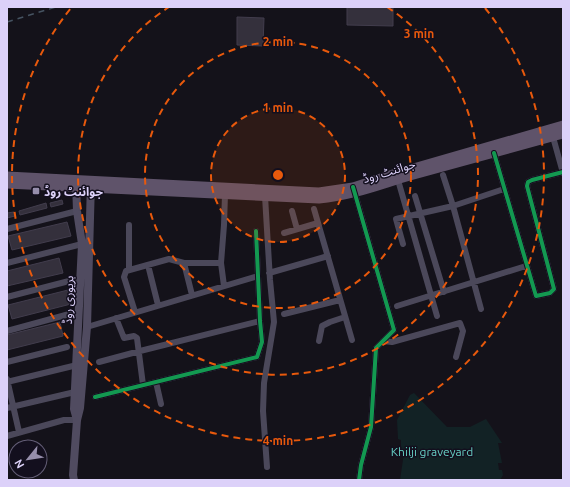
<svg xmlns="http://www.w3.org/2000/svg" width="570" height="487" font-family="Ubuntu,'Noto Sans Arabic',sans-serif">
	<rect width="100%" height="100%" fill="#14121a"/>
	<path fill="#122225" d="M414 393 447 427H470L486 419 502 443H498L502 463H498L499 470H502L503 475 500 480H400L404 453H401V440L398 439 397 420 410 395Z"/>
	<path fill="#34303c" stroke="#423d4d" d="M347 7H393V26L347 25Z
		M237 17 264 18 263 46 237 45Z
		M62 200 63 204 51 207 50 203Z
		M46 203 47 208 20 215 19 211Z
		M14 212 15 216 7 218V213Z
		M67 222 71 236 12 250 8 236Z
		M59 258 63 273 7 286V271Z
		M68 290 71 304 12 319 8 305Z
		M60 322 63 336 7 350V335Z"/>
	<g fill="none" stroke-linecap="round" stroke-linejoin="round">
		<path stroke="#4b485a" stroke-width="6" d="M553 137 563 173
			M494 153 536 296 550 293 554 289 527 186 528 182 532 180 563 172
			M443 175 453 206 481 309
			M398 180 437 316
			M354 190 394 330 376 348 371 427 361 465 359 480
			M265 196 270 280 274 322 264 383 263 411 267 467
			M415 196 444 292
			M314 209 352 340
			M292 211 297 229
			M129 225V270
			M7 229 77 211
			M284 233 318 223
			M403 244 396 219 453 206 504 189
			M7 263 82 244
			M184 263 192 295
			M148 265 158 305
			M269 273 328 256
			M224 286 221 263 224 225 225 194
			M7 297 73 280
			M397 306 526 266
			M135 312 124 277 126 271 169 259 184 263H221
			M284 314 340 300
			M116 318 124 338 134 336 137 338 143 385
			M87 327 258 276
			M7 331 73 313
			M319 341 322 326 330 322 345 317
			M383 341 392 342 460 323 463 331 456 357
			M7 362 67 347
			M99 362 140 351 260 321
			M7 379 19 432
			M7 382 77 365
			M156 382 161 404
			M95 397 257 357 262 342 260 321 256 231
			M7 408 75 392
			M7 436 64 420H77"/>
		<path stroke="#504b60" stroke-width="8" d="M76 182 77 211 82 244 74 409 77 420
			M74 480 73 475 77 420 80 408 87 327 91 182"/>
		<path stroke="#5f536a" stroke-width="9" d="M7 176 319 192 353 187 396 173 563 125
			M7 184 319 199C352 196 379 185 410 176 461 162 512 148 563 134"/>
		<path stroke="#465361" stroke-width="1.5" stroke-dasharray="6 5" stroke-linecap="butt" d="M7 22 56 7"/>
		<defs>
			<path id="cycleway" d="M494 153 536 296 550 293 554 289 527 186 528 182 532 180 563 172
				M353 187 394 330 376 348 371 427 361 465 359 480
				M95 397 257 357 262 342 260 321 256 231"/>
		</defs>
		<use href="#cycleway" stroke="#130f1e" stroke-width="6"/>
		<use href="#cycleway" stroke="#139951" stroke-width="4"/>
	</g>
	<circle cx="278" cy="175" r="67" fill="#e8590c" fill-opacity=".12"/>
	<g fill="none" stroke="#e8590c" stroke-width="2" stroke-dasharray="7 5">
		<circle cx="278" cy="175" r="67"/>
		<circle cx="278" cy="175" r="133"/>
		<path d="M387 7A200 200 0 1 1 169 7"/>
		<path d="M485 8A266 266 0 1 1 71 8"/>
	</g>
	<rect fill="#968eab" stroke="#130f1e" stroke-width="1.5" x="32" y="187" width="8" height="8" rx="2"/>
	<g text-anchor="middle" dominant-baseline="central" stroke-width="3" stroke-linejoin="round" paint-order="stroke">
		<g font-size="12" fill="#dcd1f9" stroke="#130f1e">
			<text transform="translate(389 171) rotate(-17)">جوائنٹ روڈ</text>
			<text transform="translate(68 300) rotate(-88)">بریوری روڈ</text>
		</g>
		<g font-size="12" font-weight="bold" fill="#dcd1f9" stroke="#130f1e" text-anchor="start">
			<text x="44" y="191">جوائنٹ روڈ</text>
		</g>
		<g font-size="12" fill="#67d0c5" stroke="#130f1e">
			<text x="432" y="451">Khilji graveyard</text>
		</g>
	</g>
	<circle cx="278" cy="175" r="6" fill="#e8590c" stroke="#130f1e" stroke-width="2"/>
	<g font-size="12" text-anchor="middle" font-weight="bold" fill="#e8590c" stroke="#130f1e" stroke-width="3" stroke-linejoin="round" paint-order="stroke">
		<text x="419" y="38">3 min</text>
		<text x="278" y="46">2 min</text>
		<text x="278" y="112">1 min</text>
		<text x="278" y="445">4 min</text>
	</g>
	<rect width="570" height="487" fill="none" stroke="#dcd1f9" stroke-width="16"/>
	<g transform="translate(28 459) rotate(240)"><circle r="19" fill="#130f1e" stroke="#635d76"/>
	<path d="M0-3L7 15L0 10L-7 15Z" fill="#968eab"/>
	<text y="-6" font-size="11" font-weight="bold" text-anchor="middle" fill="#dcd1f9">N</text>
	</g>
</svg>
